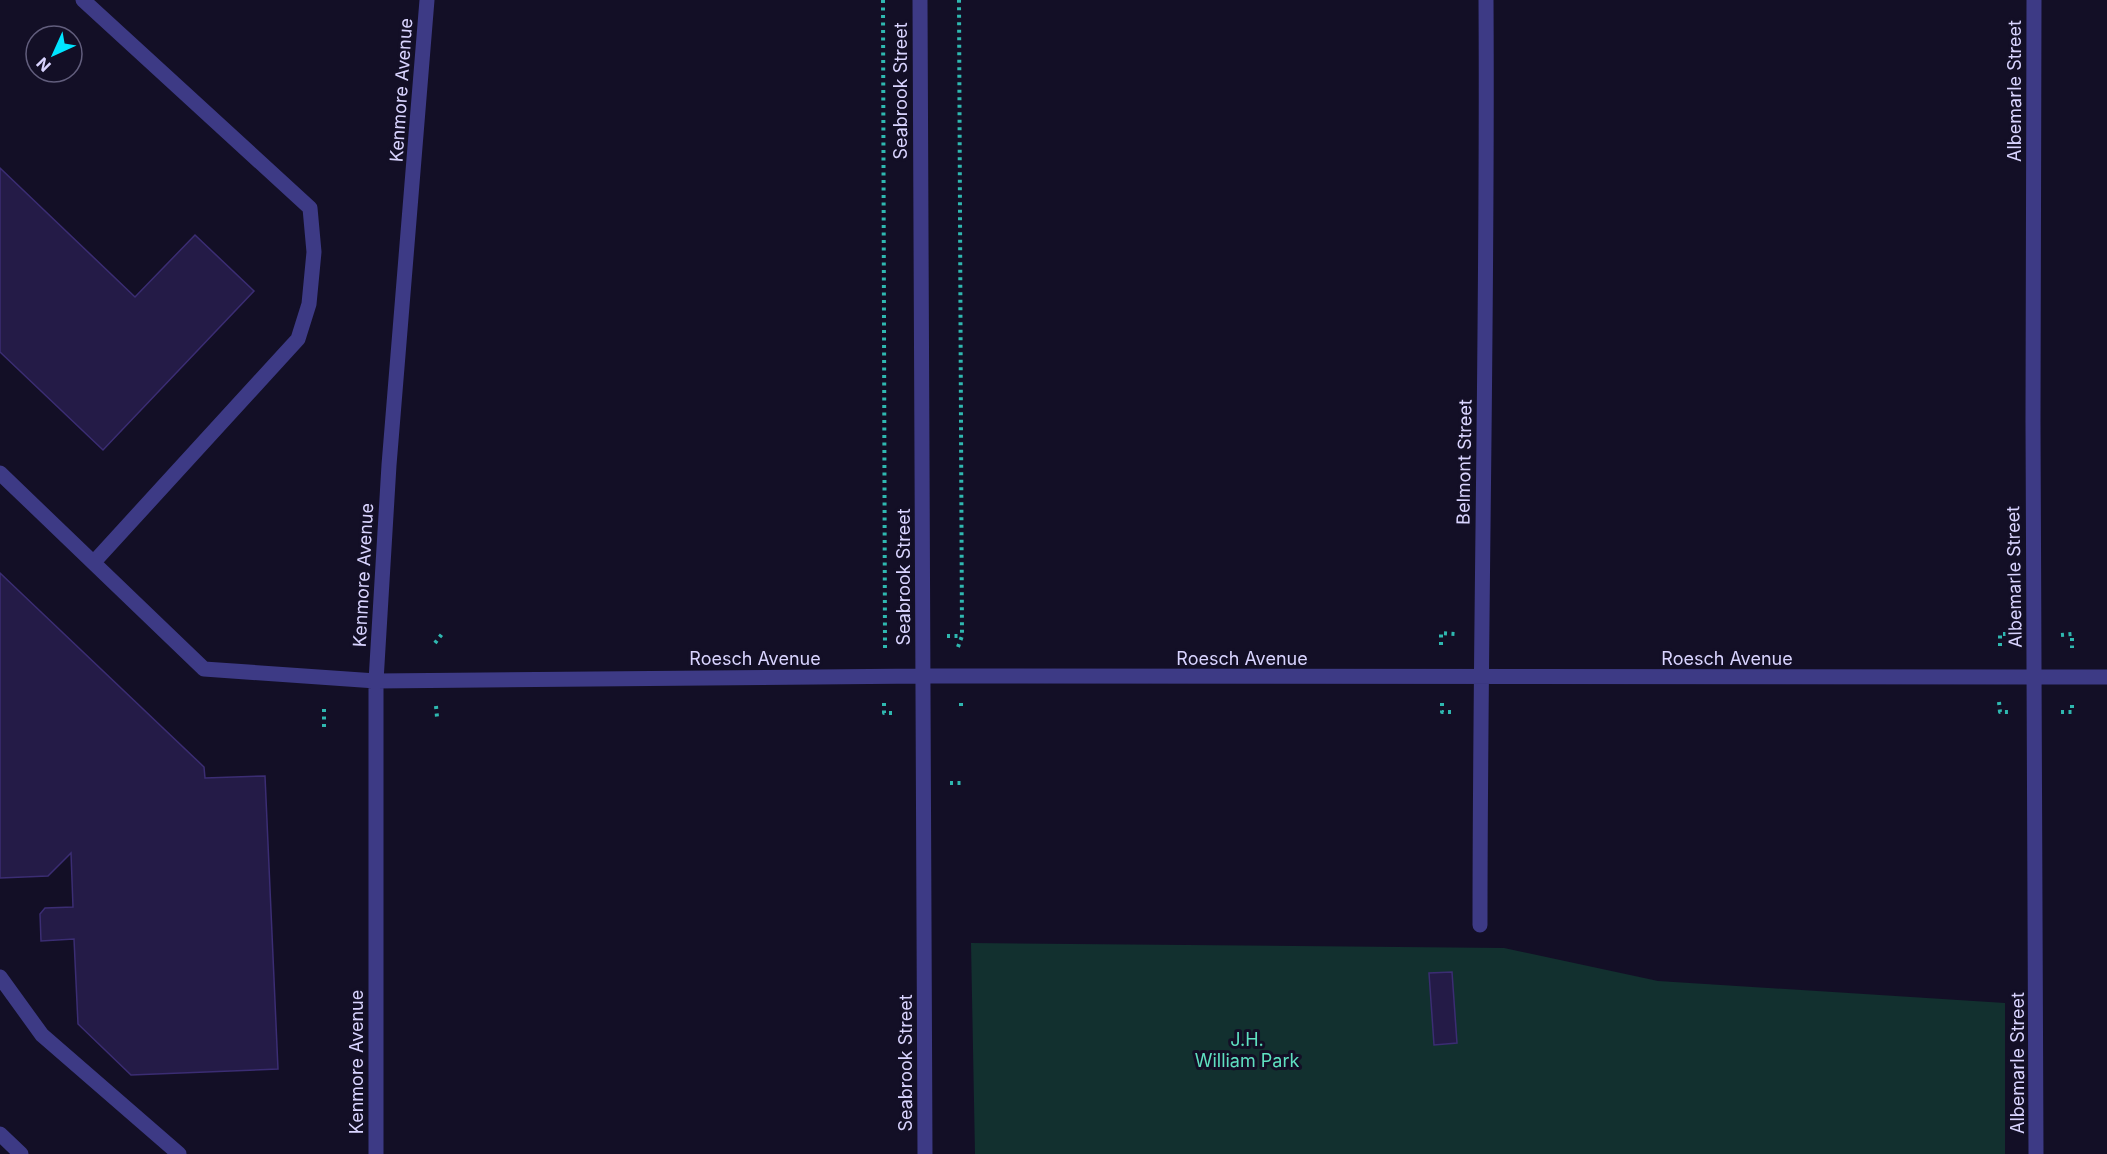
<svg xmlns="http://www.w3.org/2000/svg" width="2107" height="1154" font-family="Inter,sans-serif">
	<rect width="100%" height="100%" fill="#130f26"/>
	<path fill="#12302f" d="M971 943 1504 948 1658 981 2005 1003V1154H975Z"/>
	<path fill="#241b47" stroke="#3b2d73" stroke-width="1.5" d="M0 168 135 297 195 235 254 291 103 450 0 352Z
		M0 573 204 767 205 778 265 776 278 1069 131 1075 78 1024 74 939 41 941 40 914 45 908 73 907 71 853 48 876 0 878Z
		M1452 972 1457 1043 1434 1045 1429 973Z"/>
	<g fill="none" stroke-linecap="round" stroke-linejoin="round">
		<path stroke="#2fb8b0" stroke-width="4" stroke-dasharray="3 4.5" stroke-linecap="butt" d="M883 0 885 648
			M2061 635 2072 634V648
			M947 636H962
			M435 643 442 634
			M1441 645V633L1456 634
			M2000 646V634H2008
			M958 647 962 636 959 0
			M1999 702 2000 712H2009
			M884 703V713H894
			M961 703V710
			M1442 703V712H1454
			M436 706 437 717
			M2061 712H2072V704
			M324 727V705
			M950 783H961"/>
		<path stroke="#3d3a85" stroke-width="15" d="M83 0 310 208 314 252 309 304 298 339 94 562
			M920 0 925 1154
			M2034 0 2033 422 2036 1154
			M0 473 204 669 376 681 923 676 2107 677
			M1480 925C1480 617 1488 308 1486 0
			M0 977 42 1035 179 1154
			M0 1134 21 1154
			M376 1154V681L389 465 427 0"/>
	</g>
	<g text-anchor="middle" dominant-baseline="central" stroke-width="6" stroke-linejoin="round" paint-order="stroke">
		<g font-size="18" fill="#d9d4ff" stroke="#130f26">
			<text transform="translate(401 90) rotate(-86)">Kenmore Avenue</text>
			<text transform="translate(900 91) rotate(-90)">Seabrook Street</text>
			<text transform="translate(2014 91) rotate(-90)">Albemarle Street</text>
			<text transform="translate(1464 462) rotate(-89)">Belmont Street</text>
			<text transform="translate(363 575) rotate(-87)">Kenmore Avenue</text>
			<text transform="translate(903 577) rotate(-90)">Seabrook Street</text>
			<text transform="translate(2014 577) rotate(-91)">Albemarle Street</text>
			<text x="755" y="658">Roesch Avenue</text>
			<text x="1242" y="658">Roesch Avenue</text>
			<text x="1727" y="658">Roesch Avenue</text>
			<text transform="translate(356 1062) rotate(-90)">Kenmore Avenue</text>
			<text transform="translate(905 1063) rotate(-90)">Seabrook Street</text>
			<text transform="translate(2017 1063) rotate(-90)">Albemarle Street</text>
		</g>
		<g font-size="18" fill="#5fe0c0" stroke="#130f26">
			<text x="1247" y="1039">J.H.<tspan x="1247" dy="21">William Park</tspan></text>
		</g>
	</g>
	<g transform="translate(54 54) rotate(225)"><circle r="28" fill="#130f26" stroke="#625e7d" stroke-width="1.5"/>
	<path d="M0-4.5L10 22L0 15L-10 22Z" fill="#00e5ff"/>
	<text y="-9" font-size="16" font-weight="bold" text-anchor="middle" fill="#d9d4ff">N</text>
	</g>
</svg>
